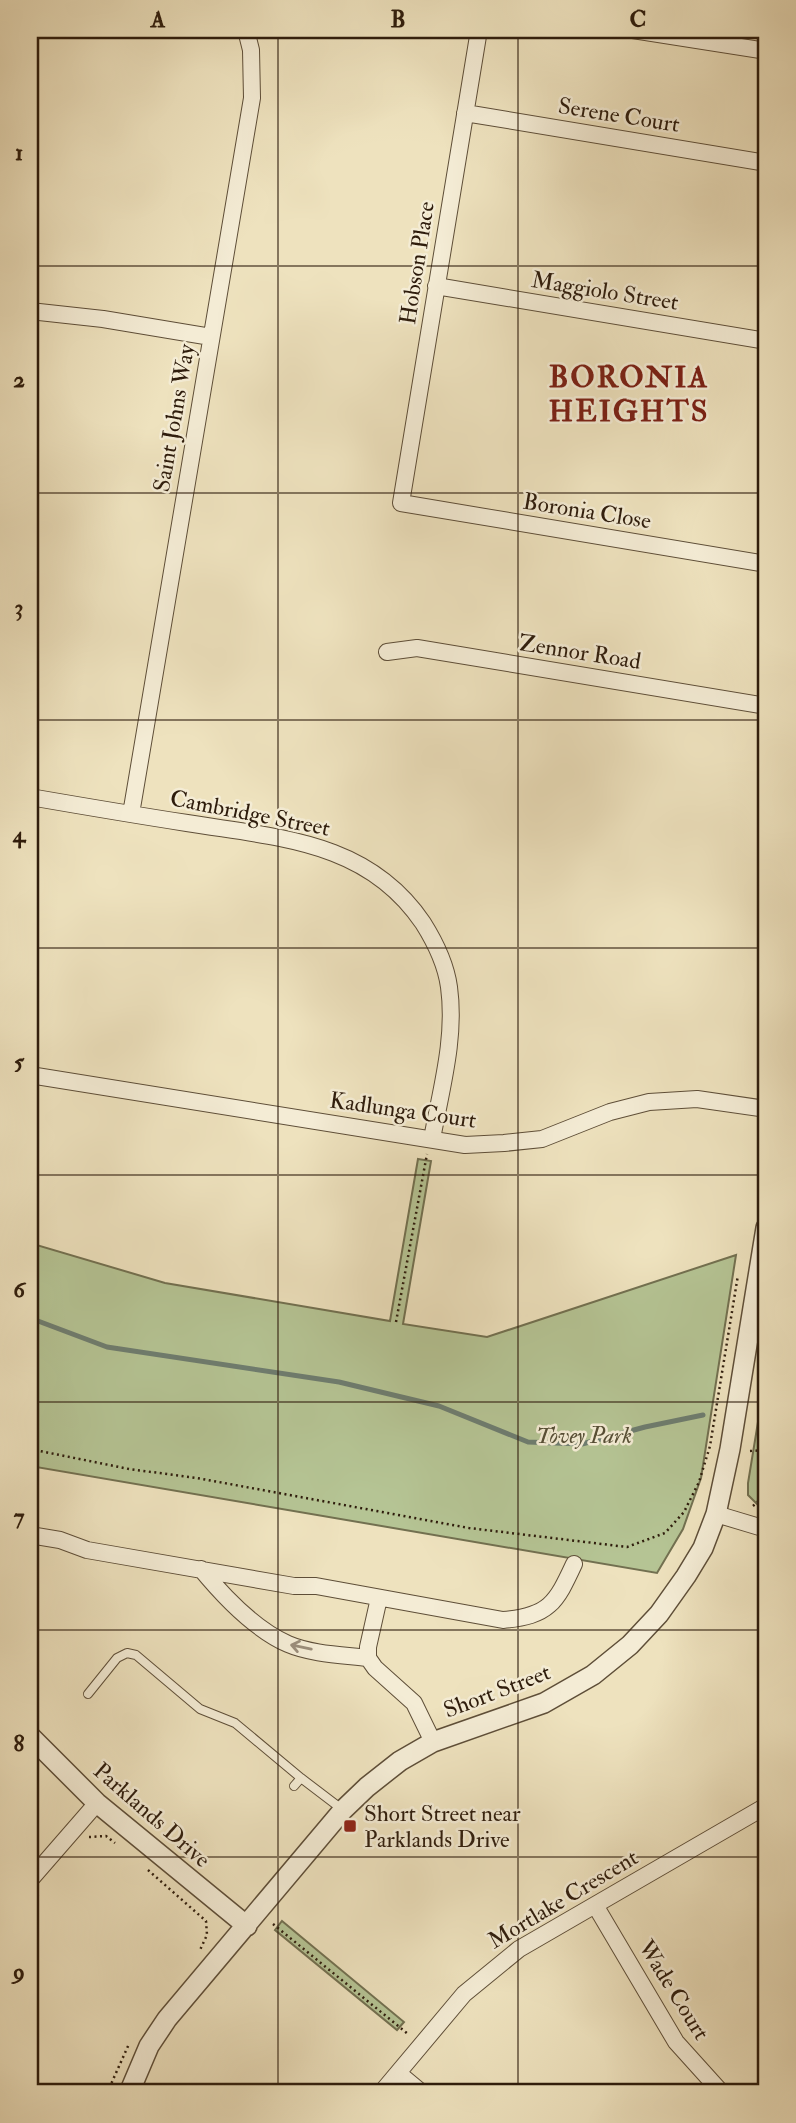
<svg xmlns="http://www.w3.org/2000/svg" width="796" height="2123" font-family="'IM FELL Double Pica',serif">
	<rect width="100%" height="100%" fill="#eee2be"/>
	<filter id="stains"><feTurbulence type="fractalNoise" baseFrequency=".00286" numOctaves="4"/><feColorMatrix values="0 0 0 0 .2 0 0 0 0 .09 0 0 0 0 .02 0 0 0 .5 -.17"/></filter>
	<radialGradient id="worn" r=".72"><stop offset=".6" stop-color="#630" stop-opacity="0"/><stop offset="1" stop-color="#630" stop-opacity=".3"/></radialGradient>
	<path fill="#b5c494" stroke="#727050" stroke-width="2" d="M418 1159 431 1161 403 1324 487 1337 736 1255 701 1478 683 1529 657 1573 30 1466V1243L165 1283 390 1321Z
		M766 1373V1510L761 1508 748 1495V1483Z
		M282 1921 404 2022 397 2030 275 1930Z"/>
	<g fill="none" stroke-linecap="round" stroke-linejoin="round">
		<path stroke="#6e7d70" stroke-width="5" d="M30 1318 107 1347 339 1382 439 1406 528 1442 582 1444 645 1427 703 1415"/>
		<defs>
			<path id="service" d="M88 1694 117 1658 127 1653 136 1655 200 1709 235 1723 301 1778 294 1786
				M301 1778 343 1810"/>
			<path id="minor" d="M479 30 401 503 766 564
				M633 30 766 51
				M465 113 766 163
				M436 286 766 341
				M30 311 103 319 211 337
				M387 652 417 648 766 706
				M30 797C82 806 135 815 187 823 277 838 367 840 423 923 435 942 446 965 449 987 456 1038 441 1089 432 1139
				M131 814 252 98 251 50 246 30
				M30 1075 465 1145 504 1143 542 1139 610 1112 649 1102 697 1099 766 1109
				M716 1514 766 1529
				M30 1535 60 1540 87 1550 294 1586H316L503 1620C549 1616 556 1603 574 1564
				M201 1569C224 1597 254 1629 288 1644 311 1654 343 1655 368 1658
				M379 1598 368 1647V1658L375 1668 414 1703 433 1742
				M30 1880 97 1803
				M595 1905 676 2042 722 2093
				M398 2073 422 2093
				M381 2093 464 1994 519 1949 766 1806"/>
			<path id="tertiary" d="M30 1736 97 1803 247 1926
				M129 2093 149 2046 167 2019 343 1810 367 1787 400 1761 433 1742 544 1703 593 1675 630 1645 659 1614 686 1576 703 1548 716 1514 730 1449 766 1228"/>
		</defs>
		<use href="#service" stroke="#5e4e38" stroke-width="10"/>
		<use href="#minor" stroke="#5e4e38" stroke-width="18"/>
		<use href="#tertiary" stroke="#5e4e38" stroke-width="22"/>
		<path stroke="#2e1c0c" stroke-width="2.5" stroke-dasharray="2 3.5" stroke-linecap="butt" d="M396 1322 427 1154
			M30 1449 129 1469 197 1478 469 1528 627 1547 665 1533 684 1512 699 1482 710 1446 738 1275
			M750 1451 766 1450
			M753 1506 766 1494
			M89 1837 106 1836 115 1843
			M148 1870 206 1921 207 1935 200 1950
			M30 1905 39 1894
			M273 1924 408 2034
			M107 2093 129 2044"/>
		<use href="#service" stroke="#f4ecd5" stroke-width="8"/>
		<use href="#minor" stroke="#f4ecd5" stroke-width="16"/>
		<use href="#tertiary" stroke="#f4ecd5" stroke-width="19"/>
	</g>
	<defs><path id="oneway-shaft" d="M-6 0H5M1.5-3L5.5 0L1.5 3" fill="none" stroke-width="1.6" stroke-linecap="round" stroke-linejoin="round" transform="scale(1.75)"/></defs>
	<use stroke="#9b8e7b" href="#oneway-shaft" transform="translate(301 1647) rotate(-168)"/>
	<path fill="none" stroke="#2e1c0c" stroke-width="2" stroke-opacity="0.55" d="M278 30V2093M518 30V2093M30 266H766M30 493H766M30 720H766M30 948H766M30 1175H766M30 1402H766M30 1630H766M30 1857H766"/>
	<rect fill="#8f2418" stroke="#f4ecd5" stroke-width="2.5" x="343" y="1819" width="14" height="14" rx="3.5"/>
	<g text-anchor="middle" dominant-baseline="central" stroke-width="5" stroke-linejoin="round" paint-order="stroke">
		<g font-size="23" fill="#2e1c0c" stroke="#f4ecd5">
			<text transform="translate(619 115) rotate(9)">Serene Court</text>
			<text transform="translate(417 263) rotate(-81)">Hobson Place</text>
			<text transform="translate(605 291) rotate(9)">Maggiolo Street</text>
			<text transform="translate(174 418) rotate(-80)">Saint Johns Way</text>
			<text transform="translate(587 511) rotate(9)">Boronia Close</text>
			<text transform="translate(580 652) rotate(9)">Zennor Road</text>
			<text transform="translate(250 813) rotate(11)">Cambridge Street</text>
			<text transform="translate(403 1110) rotate(8)">Kadlunga Court</text>
			<text transform="translate(497 1691) rotate(-21)">Short Street</text>
			<text transform="translate(152 1815) rotate(41)">Parklands Drive</text>
			<text transform="translate(563 1899) rotate(-31)">Mortlake Crescent</text>
			<text transform="translate(674 1990) rotate(58)">Wade Court</text>
		</g>
		<g font-size="23" font-style="italic" fill="#564e35" stroke="#f4ecd5">
			<text x="584" y="1435">Tovey Park</text>
		</g>
		<g font-size="23" fill="#2e1c0c" stroke="#f4ecd5" text-anchor="start">
			<text x="364" y="1813">Short Street near<tspan x="364" dy="26">Parklands Drive</tspan></text>
		</g>
		<g font-size="30" font-weight="bold" letter-spacing="2" fill="#7a1f14" stroke="#f4ecd5">
			<text x="629" y="377">BORONIA<tspan x="629" dy="34">HEIGHTS</tspan></text>
		</g>
	</g>
	<rect width="796" height="2123" fill="none" stroke="#eee2be" stroke-width="77"/>
	<rect x="38" y="38" width="720" height="2046" fill="none" stroke="#2e1c0c" stroke-width="2.5"/>
	<g font-size="23" text-anchor="middle" font-weight="bold" fill="#2e1c0c">
		<text x="158" y="27">A</text>
		<text x="398" y="27">B</text>
		<text x="638" y="27">C</text>
		<text x="19" y="160">1</text>
		<text x="19" y="387">2</text>
		<text x="19" y="615">3</text>
		<text x="19" y="842">4</text>
		<text x="19" y="1069">5</text>
		<text x="19" y="1297">6</text>
		<text x="19" y="1524">7</text>
		<text x="19" y="1751">8</text>
		<text x="19" y="1979">9</text>
	</g>
	<rect width="100%" height="100%" filter="url(#stains)"/>
	<rect width="100%" height="100%" fill="url(#worn)"/>
</svg>
